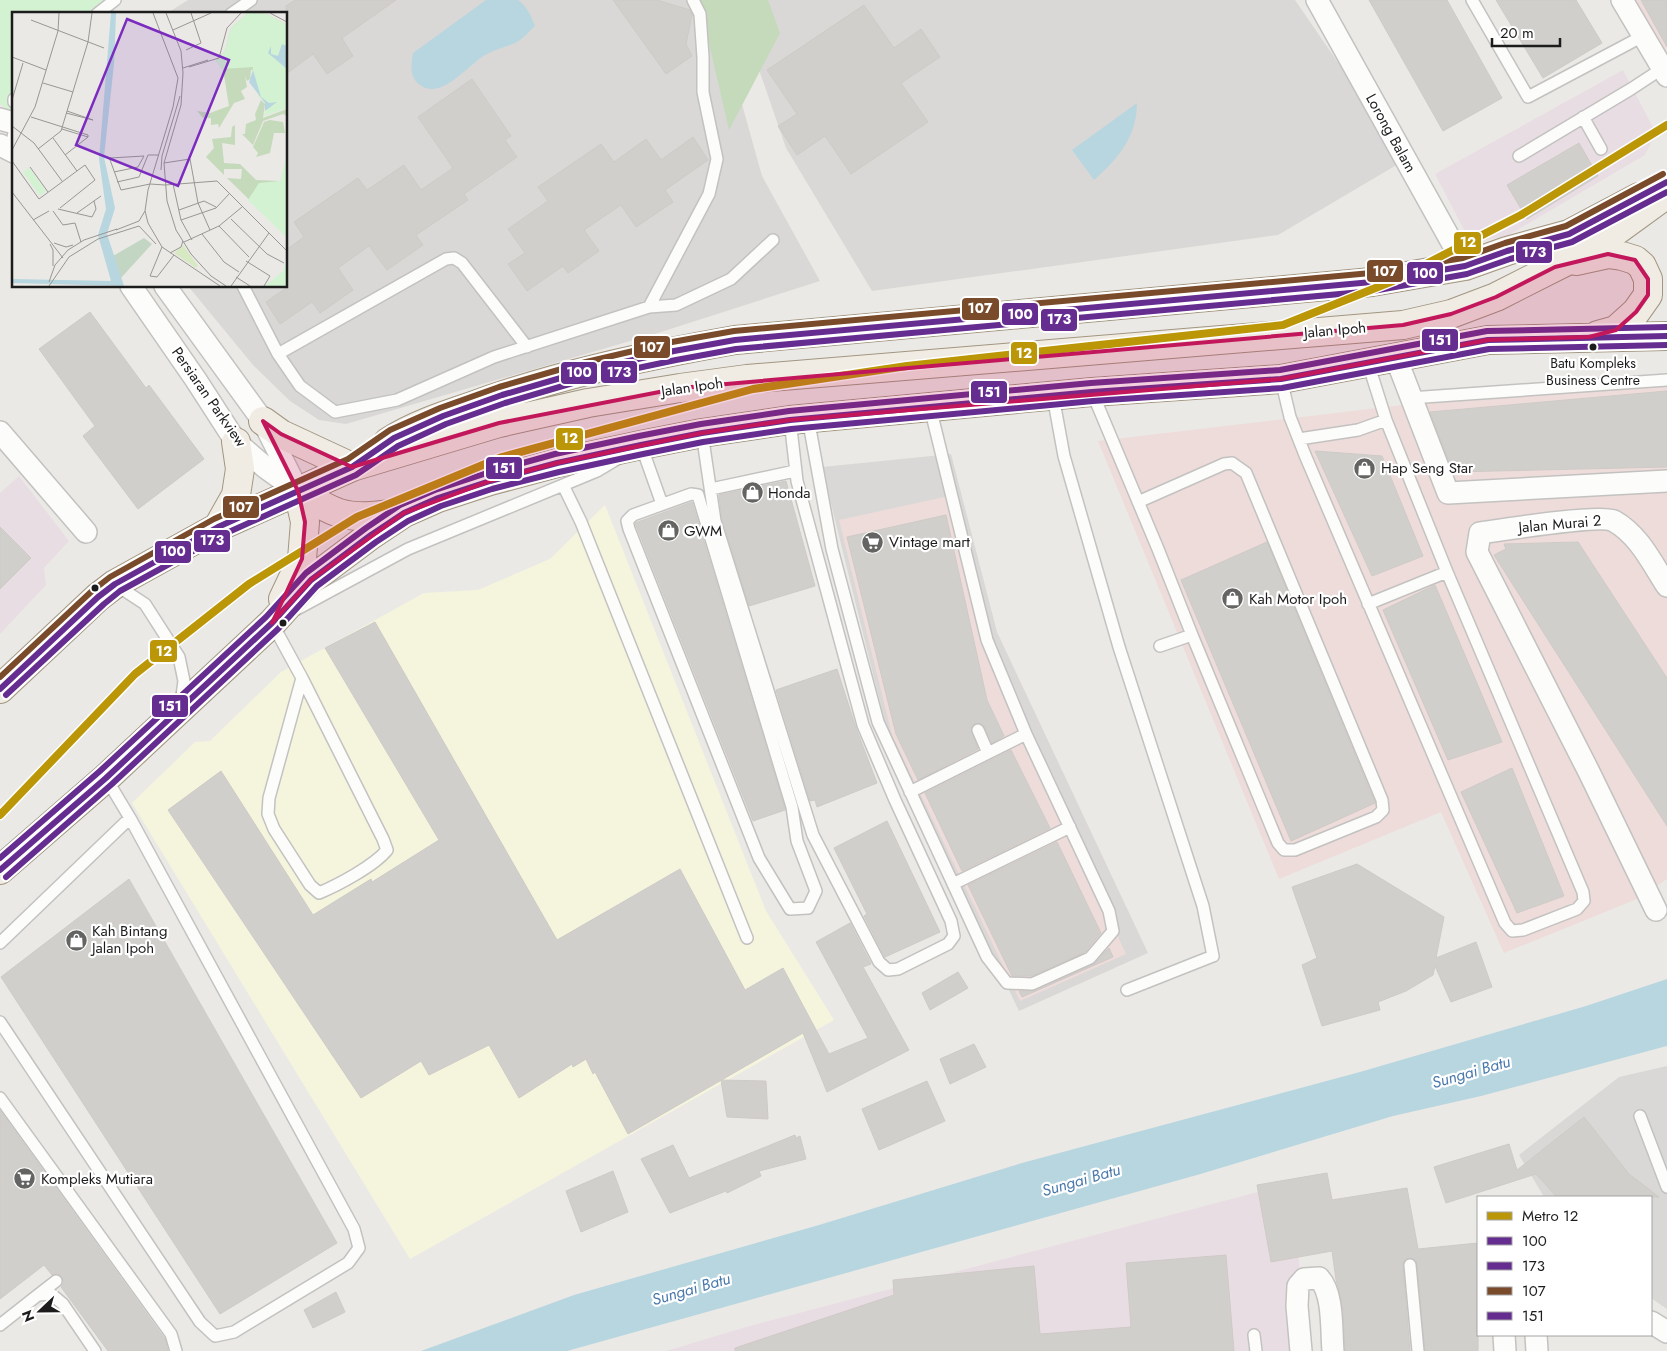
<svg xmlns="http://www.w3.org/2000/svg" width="1667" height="1351" font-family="Jost,sans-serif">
	<rect width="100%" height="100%" fill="#ebe9e5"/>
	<path fill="#dad8d6" d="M188 0H713L762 176 820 281 661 332 346 424 319 420 290 401 253 365 188 286H286V14H166Z
		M735 0H1295L1405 160 1278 235 872 291 786 148Z
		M951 454 997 632 1148 953 1019 1011 888 735 822 467Z"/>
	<path fill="#eddcd9" d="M1634 0H1667L1666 55Z
		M1667 385V879L1637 899 1504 953 1441 812 1279 879 1098 441 1445 400Z
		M949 496 983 638 1057 807 1126 954 1020 1001 892 735 839 520Z"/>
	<path fill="#e9dde4" d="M1623 70 1656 133 1645 155 1507 236 1471 243 1435 174Z
		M19 476 69 541 44 568 46 585 0 634V493Z
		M1292 1183 1307 1351H666L746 1327Z"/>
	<path fill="#f5f5de" d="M605 505 766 911 834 1020 410 1259 132 803 195 742 210 741 281 672 424 593 478 590 550 559Z"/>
	<path fill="#d9d8d6" d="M1667 1066V1309L1651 1298V1197H1544L1519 1155 1619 1077Z"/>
	<path fill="#c4daba" d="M699 0H768L780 33 729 130Z"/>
	<path fill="#d2f2d2" d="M0 0H109L116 14H14V112L0 104Z"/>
	<path fill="#b7d6df" d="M486 0H518C527 6 531 16 535 26 529 31 524 38 517 42 507 47 495 49 485 55 468 65 441 101 420 85 409 77 411 65 413 53Z
		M1137 103C1137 137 1117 160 1094 180L1072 150Z
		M1667 979V1046L1663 1047 1481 1096 1393 1116 1197 1175 567 1351H421L574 1295 819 1225 1022 1163 1360 1072 1586 1006Z"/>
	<path fill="#d1cfcc" stroke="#cecac6" d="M295 0H396L342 38 353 56 327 74 313 54 286 74V6Z
		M613 0H657L690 10 692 15 686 44 692 56 666 74Z
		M1369 0H1447L1502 98 1443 131Z
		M1496 0H1576L1602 43 1543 78Z
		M1641 0H1667V47Z
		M864 5 894 48 921 29 940 57 901 83 928 122 851 174 825 136 797 155 778 126 797 114 767 70Z
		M472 79 511 136 505 140 517 157 464 194 468 200 416 235 423 245 387 270 369 246 338 268 353 290 320 313 312 302 280 324 266 302 286 288V250L304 237 294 222 358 178 367 190 404 165 421 190 453 168 418 117Z
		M693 137 708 160 665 190 673 202 636 227 621 205 584 230 599 251 568 273 563 266 527 291 508 264 525 253 508 229 548 201 538 187 601 144 614 162 646 139 661 160Z
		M1579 143 1598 176 1527 219 1507 185Z
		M90 312 146 388 149 385 204 459 138 509 83 436 95 426 39 349Z
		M1667 391V467L1453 472 1430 412Z
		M1315 451 1382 456 1423 556 1372 576Z
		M786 481 815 586 749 606 722 519 719 495Z
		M692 502 785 809V810L753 821 635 523Z
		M946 515 987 700 1004 736 992 743 983 724 975 723 971 730 978 749 918 780 896 734 847 537Z
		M0 527 31 558 0 589Z
		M1267 542 1375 803 1291 841 1181 580Z
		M1578 542 1667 678V826L1494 555 1506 549 1504 544Z
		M1435 585 1502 742 1448 760 1383 610Z
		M375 622 557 940 680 869 745 990 783 968 829 1054 868 1038 816 942 850 923 871 964 863 967 909 1050 827 1092 803 1033 628 1134 595 1072 593 1074 586 1059 573 1067 572 1064 519 1098 489 1045 429 1075 421 1061 361 1098 168 810 221 771 313 915 371 879 372 882 439 840 325 648Z
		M837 669 856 728 877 783 817 807 815 800 810 801 776 690Z
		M1011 750 1050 828 962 871 925 793Z
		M1512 768 1564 896 1517 913 1461 792Z
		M887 821 940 932 885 957 864 916 867 914 834 848Z
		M1057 842 1101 933 1085 952 1031 976H1012L968 885Z
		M1357 864 1444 917 1436 958 1476 942 1492 987 1451 1002 1435 966 1433 975 1406 991 1378 1002 1380 1010 1322 1026 1302 965 1317 958 1292 887Z
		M129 879 337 1243 220 1314 1 977Z
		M1109 948 1113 957 1022 997 1019 991H1035L1093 965Z
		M958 972 968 988 930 1010 922 993Z
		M974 1044 986 1067 950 1084 940 1059Z
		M721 1080 766 1081 768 1119 727 1117Z
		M927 1081 945 1121 879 1150 862 1109Z
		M0 1111 165 1339 168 1351H108L61 1287 63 1283 62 1277 58 1274 52 1275 44 1265 0 1299Z
		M1584 1117 1629 1174 1659 1197H1557L1536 1174 1446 1203 1434 1167 1509 1144 1517 1170Z
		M795 1135 796 1138 800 1136 806 1159 759 1171 761 1176 727 1193 726 1191 670 1213 641 1159 673 1145 689 1178Z
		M613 1171 628 1212 581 1232 566 1191Z
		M1327 1173 1332 1200 1407 1188 1418 1249 1478 1243V1351H1425L1417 1264 1416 1260 1410 1258 1405 1259 1403 1266 1410 1351H1345L1343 1311 1339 1290 1336 1280 1332 1251 1271 1262 1257 1185Z
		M1226 1255 1234 1351H735V1348L894 1295 893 1280 1034 1266 1040 1334 1131 1327 1126 1263Z
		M336 1292 345 1312 313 1328 304 1310Z"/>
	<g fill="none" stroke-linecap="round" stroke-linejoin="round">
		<defs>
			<path id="lane" d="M1472 0 1528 97 1643 36
				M97 14 115 0
				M231 14 251 0
				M14 99V102
				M1583 117 1601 149
				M10 149 14 133
				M1519 156 1631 89 1663 68
				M243 286 278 354 300 386 335 412 397 400 494 357 649 307 709 194 717 159 703 92V57L700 14 693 0
				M649 307 676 305 731 279 773 240
				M278 354 446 259 454 258 462 263 527 347
				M1281 379 1290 417 1305 455 1505 923 1512 931 1523 930 1577 909 1584 901 1583 892 1447 572 1386 420 1368 363
				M1092 392 1158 549 1192 635 1160 646
				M1053 396 1064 456 1119 647 1203 906 1213 956 1127 990
				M1410 398 1667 380
				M808 418 832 549 878 722 987 957 1007 983 1032 984 1090 958 1113 931 1109 911 1026 734 987 640 930 407
				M702 433 715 521 813 835 879 962 888 970 898 969 948 944 954 936 951 921 895 800 863 725 797 481 790 420
				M1299 439 1358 430 1386 420
				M640 446 641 445 662 504
				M563 485 581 522 747 938
				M711 489 795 471
				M691 494 698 495 700 502 792 807 797 841 816 891 808 908 790 909 759 858 629 529 627 521 633 515Z
				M1138 502 1224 464 1232 463 1246 473 1382 800 1383 810 1376 817 1295 850H1284L1278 843 1192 635
				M116 585 145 604 179 657 184 681 181 703
				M1368 604 1447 572
				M297 609 408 549 597 471 617 459
				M272 623 302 678 383 839 387 850C374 866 338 885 319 893L310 885 274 829 268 814 269 798 302 678
				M978 730 988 753
				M910 792 1026 734
				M953 884 1070 827
				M0 943 130 818
				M0 1022 200 1322 215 1336 234 1332 348 1263 359 1248 354 1229 130 818 106 778
				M0 1098 171 1334 176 1351
				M1640 1116 1667 1187
				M1410 1265 1418 1351
				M38 1295 56 1281
				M0 1325 38 1295 51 1294 63 1304 95 1351
				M1254 1335 1256 1351"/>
			<path id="street" d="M1317 0 1465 266
				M1622 0 1667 76
				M0 119 14 123
				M0 145 14 152
				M131 286 196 380 236 442 266 468 298 491
				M165 286 263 421 297 489
				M1396 358 1448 493 1667 481
				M0 432 86 532
				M1656 910 1589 772 1477 552 1480 533C1501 530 1601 514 1614 521 1639 535 1652 563 1667 586
				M1651 1322 1667 1332
				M1504 1335 1505 1351
				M1536 1335 1537 1351
				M1301 1351 1297 1306 1298 1286 1304 1279 1319 1278C1334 1294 1331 1330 1333 1351"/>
			<path id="primary" d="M1576 261 1608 254 1622 256 1635 260 1642 266 1648 279V295L1636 312 1616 330 1598 335
				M263 421 281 434 352 467
				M388 442C412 426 442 416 469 407 555 375 645 356 735 340L1372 282 1465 266 1507 251 1569 234 1639 197
				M298 491C311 499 324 508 339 513 359 519 382 515 402 513
				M218 527 236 495 240 469 236 442
				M283 599 302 559 305 522 298 491
				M0 689 98 597 115 584 218 527 352 467 499 423 588 403 680 388 747 379 1403 325 1451 314 1496 297 1565 262 1616 231 1667 194
				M0 870 106 778 272 623 311 580 371 535 404 513 438 498 490 481 557 463 641 445 702 433 790 420 1092 392 1281 379 1488 340 1667 336"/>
		</defs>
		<use href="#lane" stroke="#c3c2c1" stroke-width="14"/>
		<use href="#street" stroke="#c3c2c1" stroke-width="24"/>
		<use href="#primary" stroke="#a19681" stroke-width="30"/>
		<use href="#lane" stroke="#fcfcfb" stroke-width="11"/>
		<use href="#street" stroke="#fcfcfb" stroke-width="21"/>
		<use href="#primary" stroke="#f0ebe3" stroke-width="28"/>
		<defs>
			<path id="bus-1" d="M0 689 98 597 115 584 218 527 352 467 394 438 443 416 502 395 588 370 674 351 735 340 1372 282 1465 266 1507 251 1569 234 1667 182
				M0 870 106 778 272 623 311 580 371 535 404 513 438 498 490 481 557 463 641 445 702 433 790 420 1092 392 1281 379 1488 340 1667 336"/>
			<path id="bus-2" d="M6 695 104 604 120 591 222 535 356 475 398 446 446 424 505 403 590 378 676 360 736 349 1373 291 1467 274 1510 259 1572 242 1667 192
				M6 877 112 784 278 629 317 586 376 542 408 521 441 506 492 489 559 472 643 454 703 442 791 429 1093 401 1282 388 1489 349 1667 345"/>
			<path id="bus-3" d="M0 677 92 591 110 577 214 519 348 459 390 430 440 408 499 387 586 362 672 342 734 331 1371 273 1463 258 1505 243 1566 226 1663 174"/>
			<path id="bus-4" d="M0 858 100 771 266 617 306 573 366 528 400 505 435 490 487 473 555 454 639 436 701 424 789 411 1091 383 1280 370 1487 331 1667 327"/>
		</defs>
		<use href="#bus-1" stroke="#fff" stroke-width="10"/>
		<use href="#bus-2" stroke="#fff" stroke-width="10"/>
		<use href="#bus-3" stroke="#fff" stroke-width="10"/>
		<use href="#bus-4" stroke="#fff" stroke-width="10"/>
		<use href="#bus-1" stroke="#662d91" stroke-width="6"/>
		<use href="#bus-2" stroke="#662d91" stroke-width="6"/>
		<use href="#bus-3" stroke="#7a4b2a" stroke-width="6"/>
		<use href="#bus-4" stroke="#662d91" stroke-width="6"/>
		<defs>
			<path id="metro-1" d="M0 815 135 674 249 584 357 517 502 457 753 389 907 366 1283 325 1393 281 1521 215 1667 125"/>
		</defs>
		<use href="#metro-1" stroke="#fff" stroke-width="11"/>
		<use href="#metro-1" stroke="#bb9708" stroke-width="8"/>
	</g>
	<path fill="#c2185b" fill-opacity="0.2" stroke="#c2185b" stroke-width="4" stroke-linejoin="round" d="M1608 254 1635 260 1648 279V295L1636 312 1616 330 1589 337 1488 340 1281 379 790 420 702 433 557 463 490 481 404 513 311 580 272 623 302 559 305 522 298 491 263 421 281 434 352 467 499 423 680 388 1403 325 1451 314 1496 297 1555 267Z"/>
	<defs>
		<symbol id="shop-disc" viewBox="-11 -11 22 22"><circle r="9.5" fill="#646462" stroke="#fff"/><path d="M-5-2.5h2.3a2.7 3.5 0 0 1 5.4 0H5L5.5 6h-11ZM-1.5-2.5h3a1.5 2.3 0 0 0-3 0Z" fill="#fff"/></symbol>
		<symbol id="supermarket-disc" viewBox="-11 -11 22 22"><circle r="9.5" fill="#646462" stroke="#fff"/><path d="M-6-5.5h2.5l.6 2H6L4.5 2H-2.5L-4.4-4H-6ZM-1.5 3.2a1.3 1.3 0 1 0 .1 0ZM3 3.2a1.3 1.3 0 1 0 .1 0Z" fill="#fff"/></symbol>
	</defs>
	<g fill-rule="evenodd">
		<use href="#shop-disc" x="1352" y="456" width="25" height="25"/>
		<use href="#shop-disc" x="740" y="480" width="25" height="25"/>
		<use href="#shop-disc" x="656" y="518" width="25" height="25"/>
		<use href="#supermarket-disc" x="860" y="530" width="25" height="25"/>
		<use href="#shop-disc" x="1220" y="586" width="25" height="25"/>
		<use href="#shop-disc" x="64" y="928" width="25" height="25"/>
		<use href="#supermarket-disc" x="12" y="1166" width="25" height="25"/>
	</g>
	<g fill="#1c1c1c" stroke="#fff" stroke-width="2">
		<circle cx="1593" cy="347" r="4.5"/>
		<circle cx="95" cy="588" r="4.5"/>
		<circle cx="283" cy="623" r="4.5"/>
	</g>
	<g text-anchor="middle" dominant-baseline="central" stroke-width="4.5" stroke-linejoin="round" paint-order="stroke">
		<g font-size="14" fill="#1c1c1c" stroke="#fff">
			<text x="1593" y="363">Batu Kompleks<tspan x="1593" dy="17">Business Centre</tspan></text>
		</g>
		<g font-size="15" fill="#1c1c1c" stroke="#fff">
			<text transform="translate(1391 133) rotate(61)">Lorong Balam</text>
			<text transform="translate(1335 330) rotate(-5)">Jalan Ipoh</text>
			<text transform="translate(692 387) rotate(-8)">Jalan Ipoh</text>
			<text transform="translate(209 397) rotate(55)">Persiaran Parkview</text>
			<text transform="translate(1560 524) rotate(-5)">Jalan Murai 2</text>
		</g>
		<g font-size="15" fill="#1c1c1c" stroke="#fff" text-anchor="start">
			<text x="1381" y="468">Hap Seng Star</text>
			<text x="768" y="493">Honda</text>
			<text x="684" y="531">GWM</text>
			<text x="889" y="542">Vintage mart</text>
			<text x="1249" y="599">Kah Motor Ipoh</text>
			<text x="92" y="931">Kah Bintang<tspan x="92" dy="17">Jalan Ipoh</tspan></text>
			<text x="41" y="1179">Kompleks Mutiara</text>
		</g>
		<g font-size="16" font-style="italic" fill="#4979ac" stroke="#fff">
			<text transform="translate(1471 1072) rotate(-16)">Sungai Batu</text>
			<text transform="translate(1081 1180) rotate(-16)">Sungai Batu</text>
			<text transform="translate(691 1289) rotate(-16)">Sungai Batu</text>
		</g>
	</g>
	<g transform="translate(12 12)">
		<rect width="275" height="275" fill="#ebe9e5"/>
		<path d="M171 233 186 254 184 256 162 241Z" fill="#d7e9c2"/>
		<path d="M236 1 255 2 275 13V90L244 57 239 58 238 67 235 69 233 64 235 75 229 79 233 87 222 91 207 116 206 112 199 113V106H191L185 99 198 101 217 94 211 57 204 49 213 39 219 16ZM249 88 253 92 251 106 275 97V104L271 102 251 109 241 133 230 122H233L234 112 244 108 243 102ZM258 108 271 110 273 121H262L258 141 244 145 246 141 241 135 252 110ZM223 113V133L210 131 212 151 228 152 244 168 268 169 246 175 238 185 255 205 215 166 229 167 230 157H212V163L194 145 202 136 200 127 219 125 220 115Z" fill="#c4daba"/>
		<path d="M132 226 140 232 108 267 101 244Z" fill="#c3d6c4"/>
		<path d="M236 1 255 2 275 13V96L252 104 256 92 247 85 241 69V55L211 57 204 49 213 39 219 16ZM275 141V226L236 188 247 171 268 169ZM17 156 34 179 28 184 11 160ZM275 248V274H253L271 259Z" fill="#d2f2d2"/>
		<path d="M99 1H104L102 52 92 145 103 196 95 222 112 274 0 271V267L99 269 86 223 94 197 87 147ZM270 32 275 34V57L256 41 259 34V42L266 44ZM241 58 249 85 257 91 265 90 253 99V91L237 70Z" fill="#b7d6df"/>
		<path fill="none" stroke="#989795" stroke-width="1" d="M141 1 166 66 161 95 136 178 133 199 136 211 150 235 208 274M154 1 169 39 171 61M258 1 275 10M19 8 92 36M161 18 199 1M174 38 189 31 179 1M0 45 34 58M177 55 207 46 215 16 229 1M171 56 196 48M171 61 169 93 152 151 155 189 164 218 179 242 199 264 214 274M31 71 61 80M0 88 11 51M54 101 81 108 55 99M19 105 76 123V125M0 114 22 131 50 169M50 117 76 125M41 126 65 159M26 137 49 119 76 30 80 1M0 138 23 95 46 19 47 1M53 143 76 125M97 145 109 178 138 172M98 146 132 144 126 155 102 160M0 149 27 187 73 153 83 168 48 196M152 151 178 147 186 191 198 218M18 155 36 180M149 158 150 144 168 84M105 170 127 165 136 143H147M138 172 153 173M161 172 169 208 180 228M153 173 205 169 275 239M0 180 51 246M46 197 80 205 84 197 82 189M167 198 192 189 204 195M41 199 51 213 63 211 69 230M65 201 89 184M219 207 255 242 272 251M21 208 37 199M169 208 204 196 217 182M207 214 237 245M104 218 127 209 133 199M190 222 212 250 227 260M172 230 207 214 230 195M42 231 54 235 61 233M38 232 41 238V254M150 235 138 264 145 265 162 243M158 241 169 235 171 229M234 249 258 264 252 274M224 265 238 274M37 270 43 253 56 238 72 228 105 217M37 274 57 245 86 227 127 214 144 232M219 274 257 221"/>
		<path fill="#7b2cbf" fill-opacity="0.15" stroke="#7b2cbf" stroke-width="2.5" d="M115 7 217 48 166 174 64 133Z"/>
		<rect width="275" height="275" fill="none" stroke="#1c1c1c" stroke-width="2.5"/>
	</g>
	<g stroke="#fff" stroke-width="2">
		<rect x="1453" y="231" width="29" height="24" rx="5" fill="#bb9708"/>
		<rect x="1515" y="240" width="38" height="24" rx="5" fill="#662d91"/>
		<rect x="1366" y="259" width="38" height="24" rx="5" fill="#7a4b2a"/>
		<rect x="1406" y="261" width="38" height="24" rx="5" fill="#662d91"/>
		<rect x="961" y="297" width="39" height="24" rx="5" fill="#7a4b2a"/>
		<rect x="1001" y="302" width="38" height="24" rx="5" fill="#662d91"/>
		<rect x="1040" y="308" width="38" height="24" rx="5" fill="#662d91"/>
		<rect x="1421" y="328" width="38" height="24" rx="5" fill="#662d91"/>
		<rect x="633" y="335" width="38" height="24" rx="5" fill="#7a4b2a"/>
		<rect x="1010" y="341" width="28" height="24" rx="5" fill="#bb9708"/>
		<rect x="600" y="360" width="38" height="24" rx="5" fill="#662d91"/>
		<rect x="560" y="361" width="38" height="24" rx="5" fill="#662d91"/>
		<rect x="970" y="380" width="38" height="24" rx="5" fill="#662d91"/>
		<rect x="555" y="427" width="29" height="24" rx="5" fill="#bb9708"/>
		<rect x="485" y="456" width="38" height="24" rx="5" fill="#662d91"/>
		<rect x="222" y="495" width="38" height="24" rx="5" fill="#7a4b2a"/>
		<rect x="193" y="529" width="38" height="24" rx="5" fill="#662d91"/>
		<rect x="154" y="540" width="38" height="24" rx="5" fill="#662d91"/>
		<rect x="149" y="639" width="29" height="24" rx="5" fill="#bb9708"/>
		<rect x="151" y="694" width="38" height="24" rx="5" fill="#662d91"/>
	</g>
	<g font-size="14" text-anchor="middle" font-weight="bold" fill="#fff">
		<text x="1468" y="247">12</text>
		<text x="1534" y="257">173</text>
		<text x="1385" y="276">107</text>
		<text x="1425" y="278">100</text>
		<text x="980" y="313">107</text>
		<text x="1020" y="319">100</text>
		<text x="1059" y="324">173</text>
		<text x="1440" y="345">151</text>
		<text x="652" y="352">107</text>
		<text x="1024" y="358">12</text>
		<text x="619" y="377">173</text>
		<text x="579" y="377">100</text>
		<text x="989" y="397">151</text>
		<text x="570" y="443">12</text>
		<text x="504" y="473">151</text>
		<text x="241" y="512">107</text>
		<text x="212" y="545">173</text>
		<text x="173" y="556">100</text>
		<text x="164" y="656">12</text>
		<text x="170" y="711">151</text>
	</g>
	<rect x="1477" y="1196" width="175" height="140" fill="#ffffff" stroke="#a4a4a4"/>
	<rect x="1487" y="1212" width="25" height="8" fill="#bb9708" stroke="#a4a4a4"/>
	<text x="1522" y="1221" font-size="15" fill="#1c1c1c">Metro 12</text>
	<rect x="1487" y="1237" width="25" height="8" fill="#662d91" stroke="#a4a4a4"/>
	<text x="1522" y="1246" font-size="15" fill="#1c1c1c">100</text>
	<rect x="1487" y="1262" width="25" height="8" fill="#662d91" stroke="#a4a4a4"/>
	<text x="1522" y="1271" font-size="15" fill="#1c1c1c">173</text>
	<rect x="1487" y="1287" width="25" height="8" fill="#7a4b2a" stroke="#a4a4a4"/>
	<text x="1522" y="1296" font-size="15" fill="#1c1c1c">107</text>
	<rect x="1487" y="1312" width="25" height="8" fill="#662d91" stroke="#a4a4a4"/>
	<text x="1522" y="1321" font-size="15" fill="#1c1c1c">151</text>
	<g transform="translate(40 1311) rotate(248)" stroke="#ffffff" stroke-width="4" paint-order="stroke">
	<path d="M0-4L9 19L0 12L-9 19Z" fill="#1c1c1c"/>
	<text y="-8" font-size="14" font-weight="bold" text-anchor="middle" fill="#1c1c1c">N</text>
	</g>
	<path d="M1492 38v8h68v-8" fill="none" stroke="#1c1c1c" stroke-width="2.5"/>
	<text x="1500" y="38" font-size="15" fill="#1c1c1c" stroke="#ffffff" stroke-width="4" paint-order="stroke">20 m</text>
</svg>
